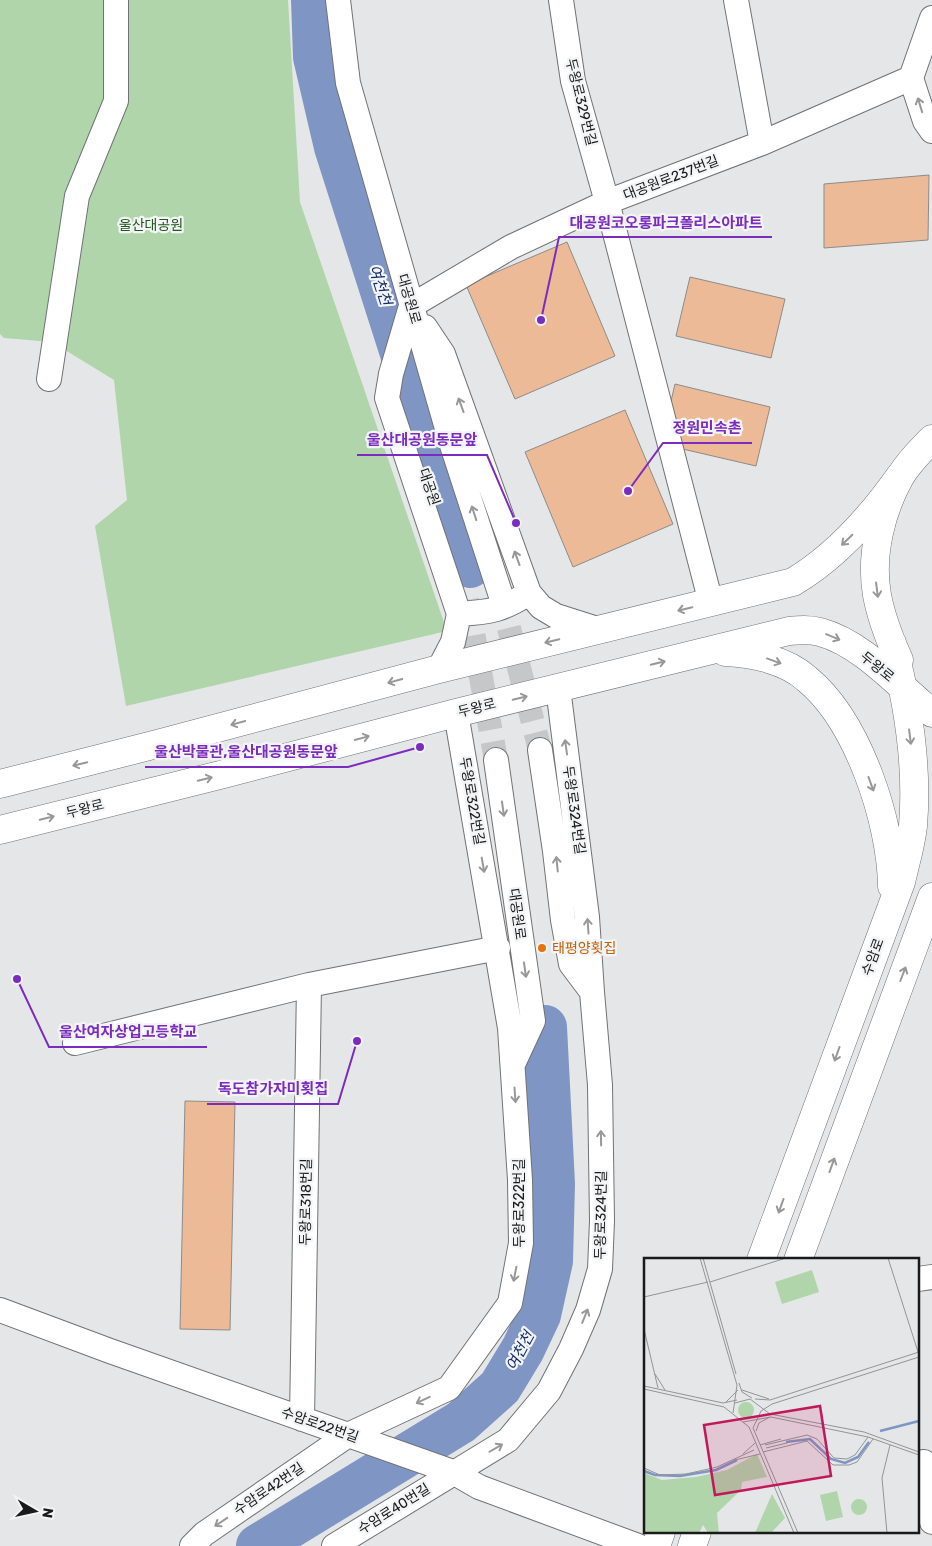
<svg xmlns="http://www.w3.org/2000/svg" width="932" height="1546" font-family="Rubik,'Noto Sans KR',sans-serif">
	<rect width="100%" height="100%" fill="#e5e6e8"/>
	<path fill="#b0d5ab" d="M0 0H288L300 202 447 631 126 706 95 526 127 500 114 380 52 342 4 338 0 334Z"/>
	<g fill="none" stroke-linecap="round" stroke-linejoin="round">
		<path stroke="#7f96c5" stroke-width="44" d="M313 0 315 57 336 147 470 566
			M258 1546 461 1422 500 1387 523 1349 539 1315 551 1261 553 1184 545 1027"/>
	</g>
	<path fill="#ecba96" stroke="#8d8b8a" d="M929 175 928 240 824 248V184Z
		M567 242 615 356 515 399 466 285Z
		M690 277 785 299 771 358 676 336Z
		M675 384 770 407 756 466 661 444Z
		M625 410 673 524 573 567 525 452Z
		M185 1101 235 1102 230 1330 180 1329Z"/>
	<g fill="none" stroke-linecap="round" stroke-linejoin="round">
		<path stroke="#c6c7c9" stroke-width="24" stroke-dasharray="24 12" stroke-linecap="butt" d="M500 593 540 750
			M467 600 496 760"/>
		<defs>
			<path id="minor" d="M338 0 348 83 450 439 500 593
				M561 0 573 81 607 202 711 603
				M736 0 762 143
				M932 18 911 78 925 121 932 131
				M411 306 511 247 607 202 762 143 911 78
				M411 306 391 374 387 398 459 614 453 642 439 669
				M425 327 443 354 529 593 541 607 556 616 600 630
				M49 379 77 196 116 101V0
				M459 614C492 612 502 610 529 593
				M558 688 587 917 592 992
				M496 760 533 1021 514 1062
				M75 1043 309 985 498 948
				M918 1279 932 1277
				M0 1310 110 1351 453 1472 479 1487 638 1546
				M302 1419 309 985
				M924 1462 932 1522
				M192 1546 204 1534 348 1435 449 1388 510 1303 521 1243 520 1180 510 1028 456 713
				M334 1546 508 1440 549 1391 571 1349 588 1310 600 1269 602 1221 600 1085 592 992 571 964 563 920 555 851 540 750"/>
			<path id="major" d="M725 652C752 653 786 660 807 679 858 721 891 821 892 886
				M899 660C890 640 881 617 877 595 870 555 881 511 900 477 908 463 921 450 932 439
				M0 784 157 744 439 669 793 582C837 556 871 517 900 476
				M0 830 220 775 456 713 789 631C799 630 809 629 820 632 862 643 899 686 932 713
				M761 1260 901 882C905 864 911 845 913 826 918 765 908 702 892 643
				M798 1260 932 897
				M656 1546 661 1532
				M692 1546 697 1532"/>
		</defs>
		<use href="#minor" stroke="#717274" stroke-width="26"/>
		<use href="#major" stroke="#717274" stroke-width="29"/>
		<use href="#minor" stroke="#fff" stroke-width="24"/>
		<use href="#major" stroke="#fff" stroke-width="28"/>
	</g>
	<defs><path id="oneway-shaft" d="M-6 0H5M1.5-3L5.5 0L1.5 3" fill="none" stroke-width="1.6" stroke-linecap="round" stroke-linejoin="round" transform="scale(1.25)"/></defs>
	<g stroke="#989898">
		<use href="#oneway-shaft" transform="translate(920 105) rotate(-107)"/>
		<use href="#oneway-shaft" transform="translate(461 405) rotate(-110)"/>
		<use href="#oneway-shaft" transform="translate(474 513) rotate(-108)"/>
		<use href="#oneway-shaft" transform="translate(847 540) rotate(136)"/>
		<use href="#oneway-shaft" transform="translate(517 558) rotate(-110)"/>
		<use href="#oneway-shaft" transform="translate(877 590) rotate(83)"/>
		<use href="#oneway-shaft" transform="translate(685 609) rotate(167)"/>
		<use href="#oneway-shaft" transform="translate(833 637) rotate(23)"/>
		<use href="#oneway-shaft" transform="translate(552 641) rotate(166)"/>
		<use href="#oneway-shaft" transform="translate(774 661) rotate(20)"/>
		<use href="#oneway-shaft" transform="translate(658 663) rotate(-14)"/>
		<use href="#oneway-shaft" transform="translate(395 681) rotate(165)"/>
		<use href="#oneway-shaft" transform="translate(520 698) rotate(-14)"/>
		<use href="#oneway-shaft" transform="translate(238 723) rotate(165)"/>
		<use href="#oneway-shaft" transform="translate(910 737) rotate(83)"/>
		<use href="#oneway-shaft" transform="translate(362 738) rotate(-15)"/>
		<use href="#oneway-shaft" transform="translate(566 747) rotate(-98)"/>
		<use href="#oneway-shaft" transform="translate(80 764) rotate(166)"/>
		<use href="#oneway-shaft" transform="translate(205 779) rotate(-14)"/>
		<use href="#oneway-shaft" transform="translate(871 784) rotate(70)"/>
		<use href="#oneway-shaft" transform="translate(503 809) rotate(82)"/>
		<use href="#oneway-shaft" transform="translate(47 818) rotate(-14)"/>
		<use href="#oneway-shaft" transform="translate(557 864) rotate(-96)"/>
		<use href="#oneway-shaft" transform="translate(483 865) rotate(80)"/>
		<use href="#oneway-shaft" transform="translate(588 926) rotate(-94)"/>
		<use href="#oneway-shaft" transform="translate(525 970) rotate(82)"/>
		<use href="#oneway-shaft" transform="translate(903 974) rotate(-69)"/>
		<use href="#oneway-shaft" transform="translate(837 1054) rotate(110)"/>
		<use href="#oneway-shaft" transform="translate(515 1095) rotate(86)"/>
		<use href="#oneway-shaft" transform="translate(601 1138) rotate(-91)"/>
		<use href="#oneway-shaft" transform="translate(832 1165) rotate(-70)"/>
		<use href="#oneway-shaft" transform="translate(781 1206) rotate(110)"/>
		<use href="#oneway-shaft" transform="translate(515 1274) rotate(101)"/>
		<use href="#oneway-shaft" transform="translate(585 1316) rotate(-68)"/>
		<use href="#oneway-shaft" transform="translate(423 1400) rotate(155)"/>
		<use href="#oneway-shaft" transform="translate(496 1448) rotate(-30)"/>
		<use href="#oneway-shaft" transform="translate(221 1522) rotate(146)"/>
	</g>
	<circle fill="#e8710a" stroke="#f2f4f5" stroke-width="2" cx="542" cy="948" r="5"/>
	<g text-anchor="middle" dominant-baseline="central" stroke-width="4.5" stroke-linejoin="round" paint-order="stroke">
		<g font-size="14" fill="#191a1a" stroke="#f2f4f5">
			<text transform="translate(581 102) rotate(76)">두왕로329번길</text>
			<text transform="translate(671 178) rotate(-21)">대공원로237번길</text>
			<text transform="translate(409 299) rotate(74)">대공원로</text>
			<text transform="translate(429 487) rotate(71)">대공원</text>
			<text transform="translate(877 667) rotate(39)">두왕로</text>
			<text transform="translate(477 708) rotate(-14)">두왕로</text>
			<text transform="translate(472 801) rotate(80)">두왕로322번길</text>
			<text transform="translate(85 809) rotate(-14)">두왕로</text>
			<text transform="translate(574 810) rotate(82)">두왕로324번길</text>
			<text transform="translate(517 914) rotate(82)">대공원로</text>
			<text transform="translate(873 957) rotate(-70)">수암로</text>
			<text transform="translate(306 1202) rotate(-89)">두왕로318번길</text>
			<text transform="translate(519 1203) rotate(-90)">두왕로322번길</text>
			<text transform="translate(601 1215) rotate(-89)">두왕로324번길</text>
			<text transform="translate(320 1425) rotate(19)">수암로22번길</text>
			<text transform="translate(269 1489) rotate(-34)">수암로42번길</text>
			<text transform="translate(394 1509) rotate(-32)">수암로40번길</text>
		</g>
		<g font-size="14" fill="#22561c" stroke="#f2f4f5">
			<text x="151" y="225">울산대공원</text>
		</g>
		<g font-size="14" fill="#c56008" stroke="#f2f4f5" text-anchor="start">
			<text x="552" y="948">태평양횟집</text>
		</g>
		<g font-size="15" font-style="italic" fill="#152d66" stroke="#f2f4f5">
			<text transform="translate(380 285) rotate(72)">여천천</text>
			<text transform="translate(520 1351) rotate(-62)">여천천</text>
		</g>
	</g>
	<g transform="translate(644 1258)">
		<rect width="275" height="275" fill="#e5e6e8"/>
		<path d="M168 12 175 34 138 46 131 24ZM94 152a8 8 0 1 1 16 0a8 8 0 1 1-16 0ZM113 196 123 219 98 224 97 232 73 255 75 275H64L59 267 55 275H0V215L18 222 52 219 83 212ZM193 233 199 259 182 263 176 237ZM128 236 141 260 127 275H111ZM207 249a8 8 0 1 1 16 0a8 8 0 1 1-16 0Z" fill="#b0d5ab"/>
		<path fill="none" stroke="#7f96c5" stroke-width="2.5" d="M236 173 275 163M142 184 166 181 187 201 201 205 214 199 225 184M0 213 11 217 36 218 72 212 93 202"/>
		<path fill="none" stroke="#939496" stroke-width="1" d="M56 0 93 127 89 155M59 0 92 116M244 0 275 97M66 24 142 0M0 39 64 24M0 71 14 130M11 116 21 132M95 125 98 134 108 140M0 128 79 145 93 142M0 131 80 149 105 169 150 275M98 132 125 141M111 141 126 142 275 94M81 145 94 132M91 145 106 141 126 156 220 174 275 194M99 164 127 159 224 179 275 197M112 173 115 165 126 159M116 187 137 181M121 187 163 177 173 181 190 200 203 201 211 197 224 179M122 190 143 185M119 194 163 183 189 207H205L213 204 229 181M99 196 111 185M91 202 116 196M0 210 16 217 42 216 73 209 110 192M154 275 109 170 117 153 128 146 275 99M243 275 238 220 246 187"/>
		<path fill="#c2185b" fill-opacity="0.15" stroke="#c2185b" stroke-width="2.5" d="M176 148 187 218 71 237 60 167Z"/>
		<rect width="275" height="275" fill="none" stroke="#191a1a" stroke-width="2.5"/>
	</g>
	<path fill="none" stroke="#7b2cbf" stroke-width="2" d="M541 320L559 237H772M628 491L663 443H752M516 523L487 455H357M420 747L348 767H145M17 979L49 1047H207M357 1041L338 1104H207"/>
	<g fill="#7b2cbf" stroke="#f2f4f5" stroke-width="2">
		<circle cx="541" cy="320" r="5"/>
		<circle cx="628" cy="491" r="5"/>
		<circle cx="516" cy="523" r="5"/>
		<circle cx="420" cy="747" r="5"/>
		<circle cx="17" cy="979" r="5"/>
		<circle cx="357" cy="1041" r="5"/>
	</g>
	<g font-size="15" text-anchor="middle" font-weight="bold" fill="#7b2cbf" stroke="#f2f4f5" stroke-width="4.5" stroke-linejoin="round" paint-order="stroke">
		<text x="666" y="228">대공원코오롱파크폴리스아파트</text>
		<text x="707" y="433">정원민속촌</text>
		<text x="422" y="445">울산대공원동문앞</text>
		<text x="246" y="757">울산박물관,울산대공원동문앞</text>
		<text x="128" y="1037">울산여자상업고등학교</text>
		<text x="273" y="1094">독도참가자미횟집</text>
	</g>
	<g transform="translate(35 1511) rotate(99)" stroke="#f2f4f5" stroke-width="4" paint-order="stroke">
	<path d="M0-4L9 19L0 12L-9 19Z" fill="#191a1a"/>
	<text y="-8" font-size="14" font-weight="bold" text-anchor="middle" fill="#191a1a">N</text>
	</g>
</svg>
